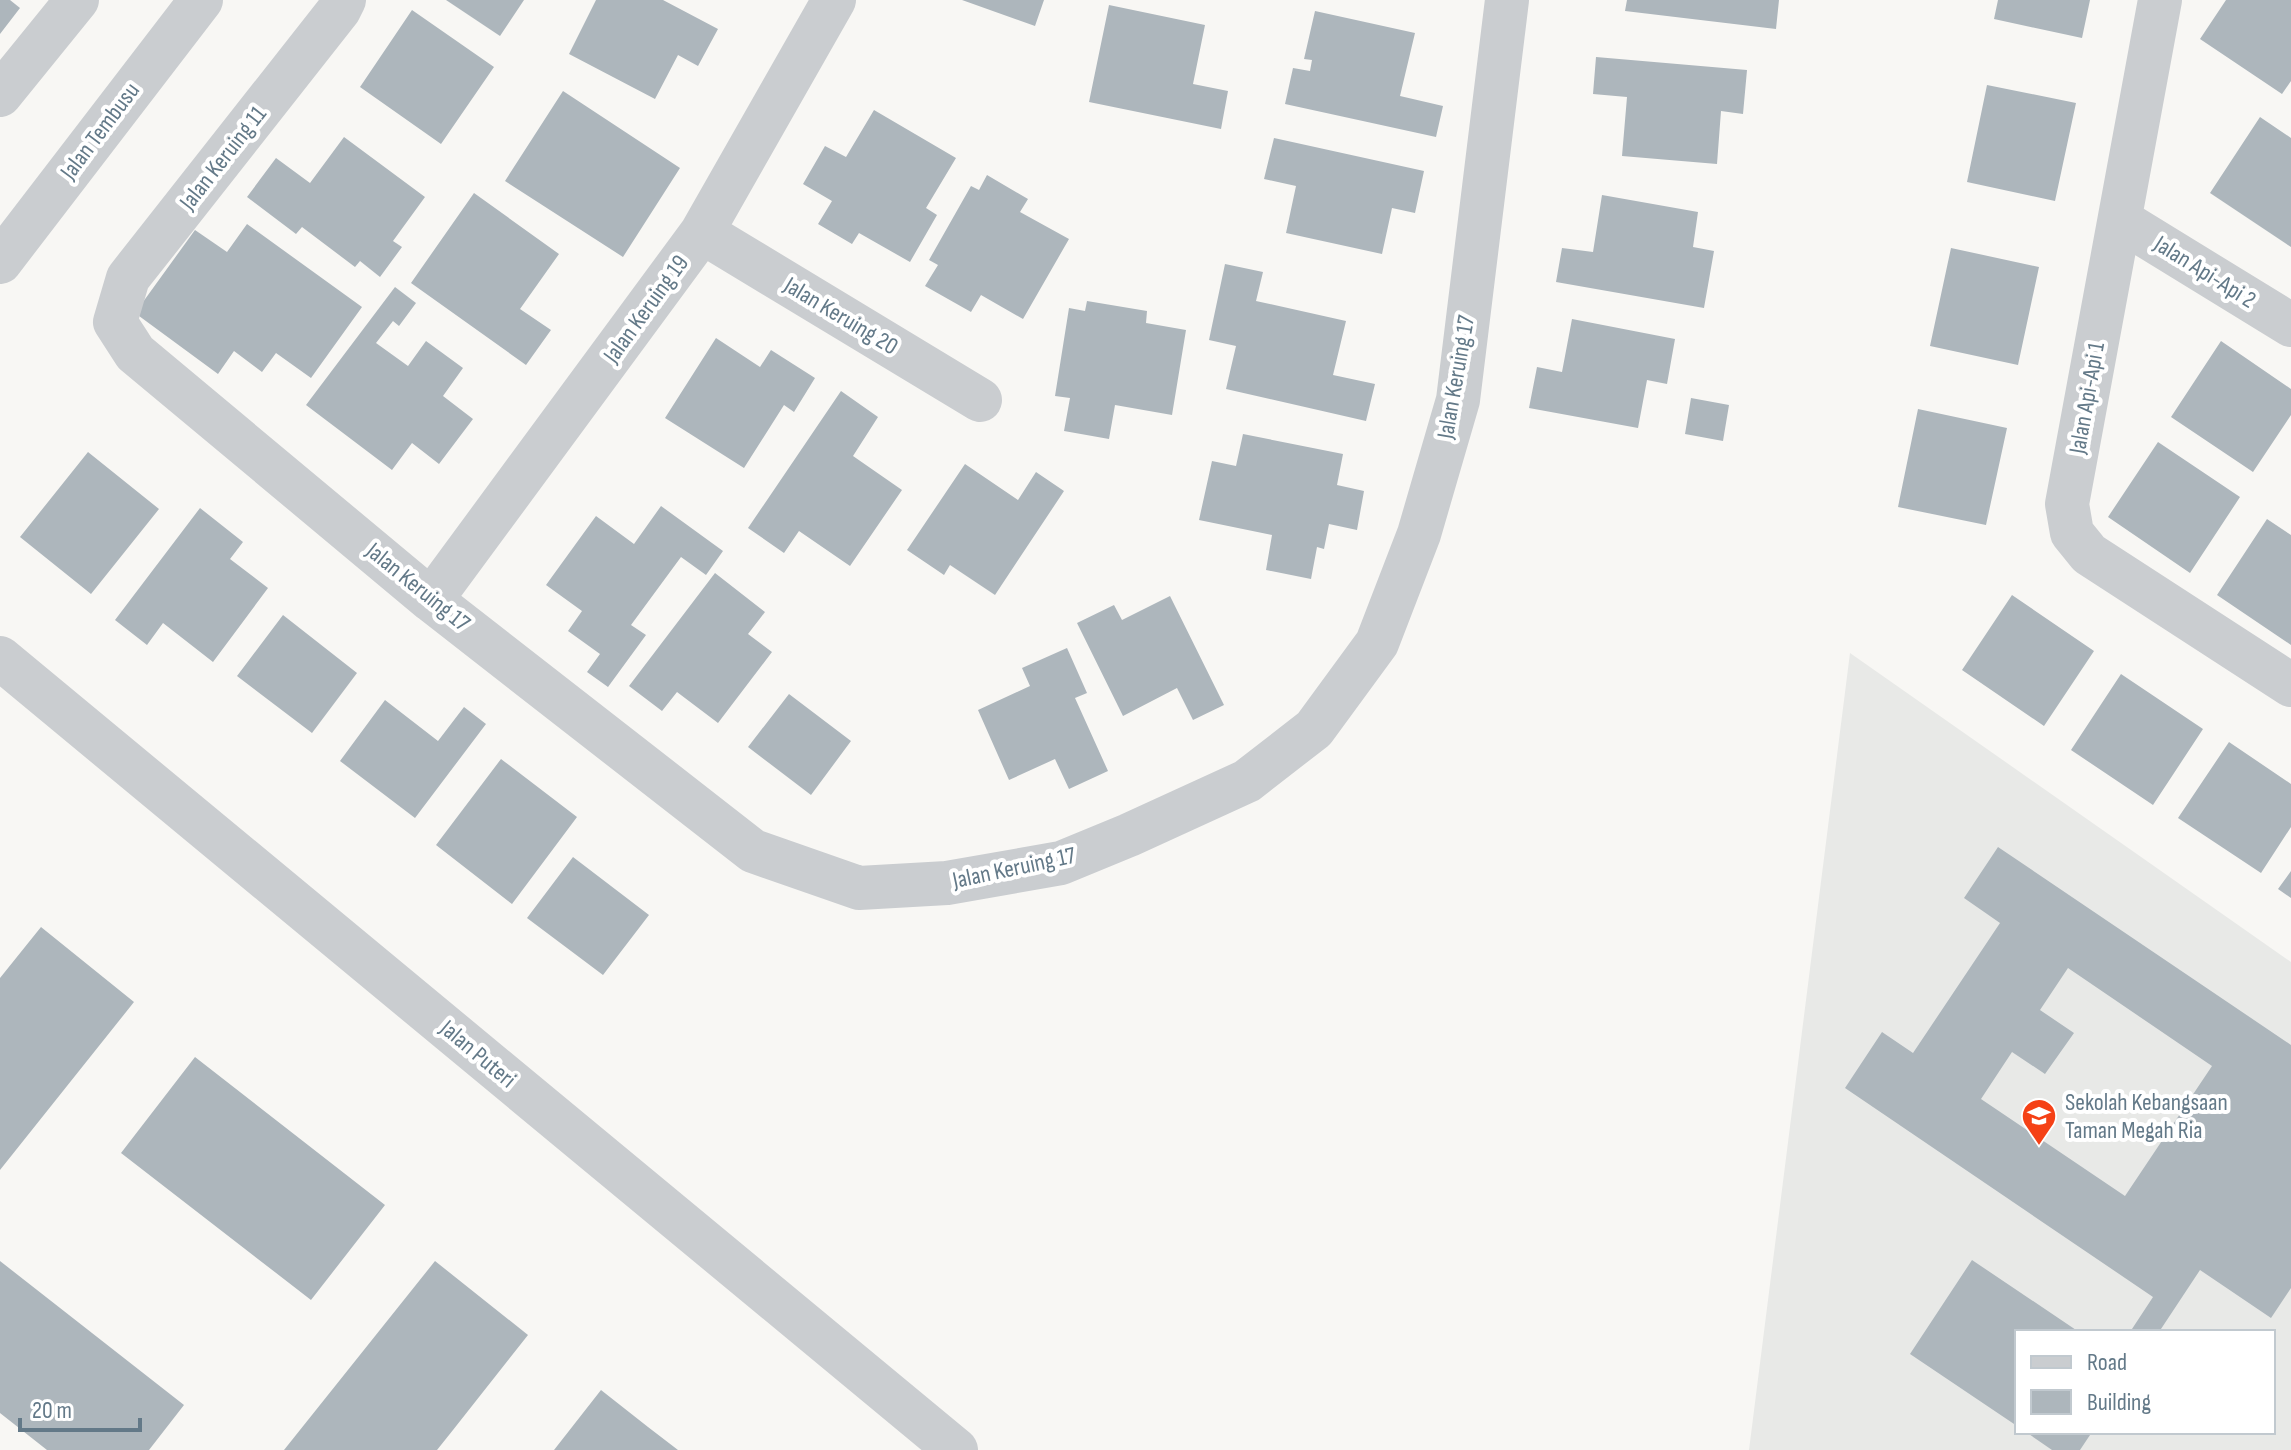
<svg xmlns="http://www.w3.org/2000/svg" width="2291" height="1450" font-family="'Sofia Sans Condensed',sans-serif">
	<rect width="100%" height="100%" fill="#f8f7f4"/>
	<path fill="#e8e9e7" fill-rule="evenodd" d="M1850 653 2291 962V1450H1749ZM2017 1332H2273V1432H2017Z"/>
	<path fill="#adb6bc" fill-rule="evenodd" d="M0 0H10L20 8 0 34Z
		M446 0H524L500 36Z
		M596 0H663L718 29 698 66 678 55 655 99 569 54Z
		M962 0H1044L1035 26Z
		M1627 0H1779L1776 29 1625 11Z
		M1998 0H2090L2082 38 1994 19Z
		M2226 0H2291V81L2282 94 2200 39Z
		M1109 5 1205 25 1193 84 1228 91 1221 129 1089 102Z
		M412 10 494 67 441 144 360 87Z
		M1315 11 1415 33 1400 96 1443 106 1436 137 1285 104 1293 68 1310 71 1312 60 1304 59Z
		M1596 57 1747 70 1743 114 1721 111 1717 164 1622 156 1627 97 1593 94Z
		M1987 85 2076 103 2055 201 1967 182Z
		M563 91 680 168 623 257 505 181Z
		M874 110 956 158 926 208 937 215 910 262 859 233 852 244 818 224 832 201 803 184 825 146 846 157Z
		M2260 117 2291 138V247L2210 193Z
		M344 137 425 197 393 241 402 247 380 277 360 261 355 267 302 227 296 234 247 197 276 158 310 183Z
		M1274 138 1424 171 1415 213 1392 208 1382 254 1286 233 1296 186 1264 179Z
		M987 175 1028 199 1020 212 1069 239 1023 319 981 295 971 312 925 286 938 265 929 260 971 186 979 190Z
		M474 193 559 254 520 309 551 330 526 365 411 283Z
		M1602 195 1698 212 1693 247 1714 251 1704 308 1556 282 1562 248 1593 252Z
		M247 224 362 307 311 378 276 353 262 372 234 351 218 374 135 313 195 230 227 252Z
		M1951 248 2039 267 2018 365 1930 346Z
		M1225 264 1263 272 1256 301 1346 321 1333 375 1375 384 1366 421 1226 389 1236 346 1209 340Z
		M395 287 416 303 399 326 393 321 376 343 408 366 426 341 463 368 443 396 473 419 439 464 412 443 392 470 306 405Z
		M1087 301 1147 311 1146 323 1186 330 1172 415 1115 405 1109 439 1064 431 1070 398 1055 396 1069 308 1085 311Z
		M1572 319 1675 339 1667 384 1647 380 1638 428 1529 408 1537 367 1562 372Z
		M716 338 760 367 771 350 815 378 794 412 784 405 744 468 665 418Z
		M2221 341 2291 389V415L2253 472 2171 417Z
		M841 391 878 417 853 456 902 490 850 566 799 531 784 553 748 528Z
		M1691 398 1729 405 1723 441 1685 434Z
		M1918 409 2007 428 1986 525 1898 507Z
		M1243 434 1343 454 1337 485 1364 491 1357 530 1329 524 1324 549 1317 547 1311 579 1266 570 1272 535 1199 520 1212 461 1236 466Z
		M2158 442 2240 497 2190 573 2108 517Z
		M88 452 159 509 91 594 20 537Z
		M965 464 1018 500 1036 472 1064 491 995 595 950 565 944 575 907 550Z
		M661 506 723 551 706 575 681 557 631 625 646 635 608 687 587 672 600 654 568 631 582 611 546 585 596 516 634 544Z
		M200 508 243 542 230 559 268 588 213 662 163 623 147 645 115 620Z
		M2267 519 2291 535V645L2217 595Z
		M715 573 765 612 748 634 772 652 718 723 677 692 662 711 629 686Z
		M2012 595 2094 651 2044 726 1962 670Z
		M1170 596 1224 705 1193 720 1177 688 1123 716 1077 623 1114 605 1122 620Z
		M283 615 357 673 312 733 237 676Z
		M1067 648 1087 693 1075 698 1108 771 1069 789 1055 759 1009 780 978 710 1030 686 1022 668Z
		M2121 674 2203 729 2153 805 2071 750Z
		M789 694 851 741 811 795 748 747Z
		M385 700 438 741 464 707 486 724 415 818 340 761Z
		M2229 742 2291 784V827L2261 873 2178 818Z
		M501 759 577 817 512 904 436 845Z
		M1998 847 2291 1045V1288L2271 1318 2200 1270 2159 1332H2130L2153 1297 1845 1088 1882 1032 1913 1053 2000 923 1964 898ZM2068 968 2212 1066 2125 1196 1981 1099 2012 1052 2045 1074 2074 1033 2040 1010Z
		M573 857 649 915 603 975 527 918Z
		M2291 871V898L2278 889Z
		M41 927 134 1002 0 1170V978Z
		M195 1057 385 1205 311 1300 121 1153Z
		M1972 1260 2079 1332H2017V1426L1910 1354Z
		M0 1261 184 1405 149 1450H47L0 1413Z
		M435 1261 528 1335 453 1430 437 1450H284Z
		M601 1390 648 1427 678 1450H554Z
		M2026 1432H2092L2080 1450H2052Z"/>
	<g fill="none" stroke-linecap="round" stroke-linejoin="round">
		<path stroke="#cacdd0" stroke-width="44" d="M344 0 339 10 128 278 115 322 135 353 431 600 753 851 859 888 947 883 1061 863 1129 835 1247 781 1314 729 1377 643 1419 534 1458 400 1507 0
			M2160 0 2067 504 2072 533 2089 554 2291 685
			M0 95 77 0
			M2120 220 2291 325
			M702 232 980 400
			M0 262 201 0
			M431 600 702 232 834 0
			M0 658 956 1450"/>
	</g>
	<defs>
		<symbol id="school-pin" viewBox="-11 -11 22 30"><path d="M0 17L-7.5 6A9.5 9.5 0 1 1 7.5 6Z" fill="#f54116" stroke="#fff"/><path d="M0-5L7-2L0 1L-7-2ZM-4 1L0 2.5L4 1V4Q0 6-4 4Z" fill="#fff"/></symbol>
	</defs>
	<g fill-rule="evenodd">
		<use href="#school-pin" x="2019" y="1096" width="40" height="54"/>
	</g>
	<g text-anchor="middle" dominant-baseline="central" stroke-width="8" stroke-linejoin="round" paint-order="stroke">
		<g font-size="24" fill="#637988" stroke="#fff">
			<text transform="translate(100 131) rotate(-53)">Jalan Tembusu</text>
			<text transform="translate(223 158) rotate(-52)">Jalan Keruing 11</text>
			<text transform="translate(2205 272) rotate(32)">Jalan Api-Api 2</text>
			<text transform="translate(646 309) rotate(-54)">Jalan Keruing 19</text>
			<text transform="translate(841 316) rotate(31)">Jalan Keruing 20</text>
			<text transform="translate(1456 377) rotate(-80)">Jalan Keruing 17</text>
			<text transform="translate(2087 398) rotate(-80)">Jalan Api-Api 1</text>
			<text transform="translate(418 587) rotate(39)">Jalan Keruing 17</text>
			<text transform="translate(1014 868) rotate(-12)">Jalan Keruing 17</text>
			<text transform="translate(478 1054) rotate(40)">Jalan Puteri</text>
		</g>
		<g font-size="24" fill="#637988" stroke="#fff" text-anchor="start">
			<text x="2065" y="1102">Sekolah Kebangsaan<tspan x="2065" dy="28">Taman Megah Ria</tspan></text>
		</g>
	</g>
	<rect x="2015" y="1330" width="260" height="104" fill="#ffffff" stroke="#c1c9cf" stroke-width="2"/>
	<rect x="2031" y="1356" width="40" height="12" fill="#cacdd0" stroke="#c1c9cf" stroke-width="2"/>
	<text x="2087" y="1370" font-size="24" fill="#637988">Road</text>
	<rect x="2031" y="1390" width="40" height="24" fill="#adb6bc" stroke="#c1c9cf" stroke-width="2"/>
	<text x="2087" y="1410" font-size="24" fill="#637988">Building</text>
	<path d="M20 1418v12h120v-12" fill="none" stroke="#637988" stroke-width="4"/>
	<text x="32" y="1418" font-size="24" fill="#637988" stroke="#ffffff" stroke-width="6" paint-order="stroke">20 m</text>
</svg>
